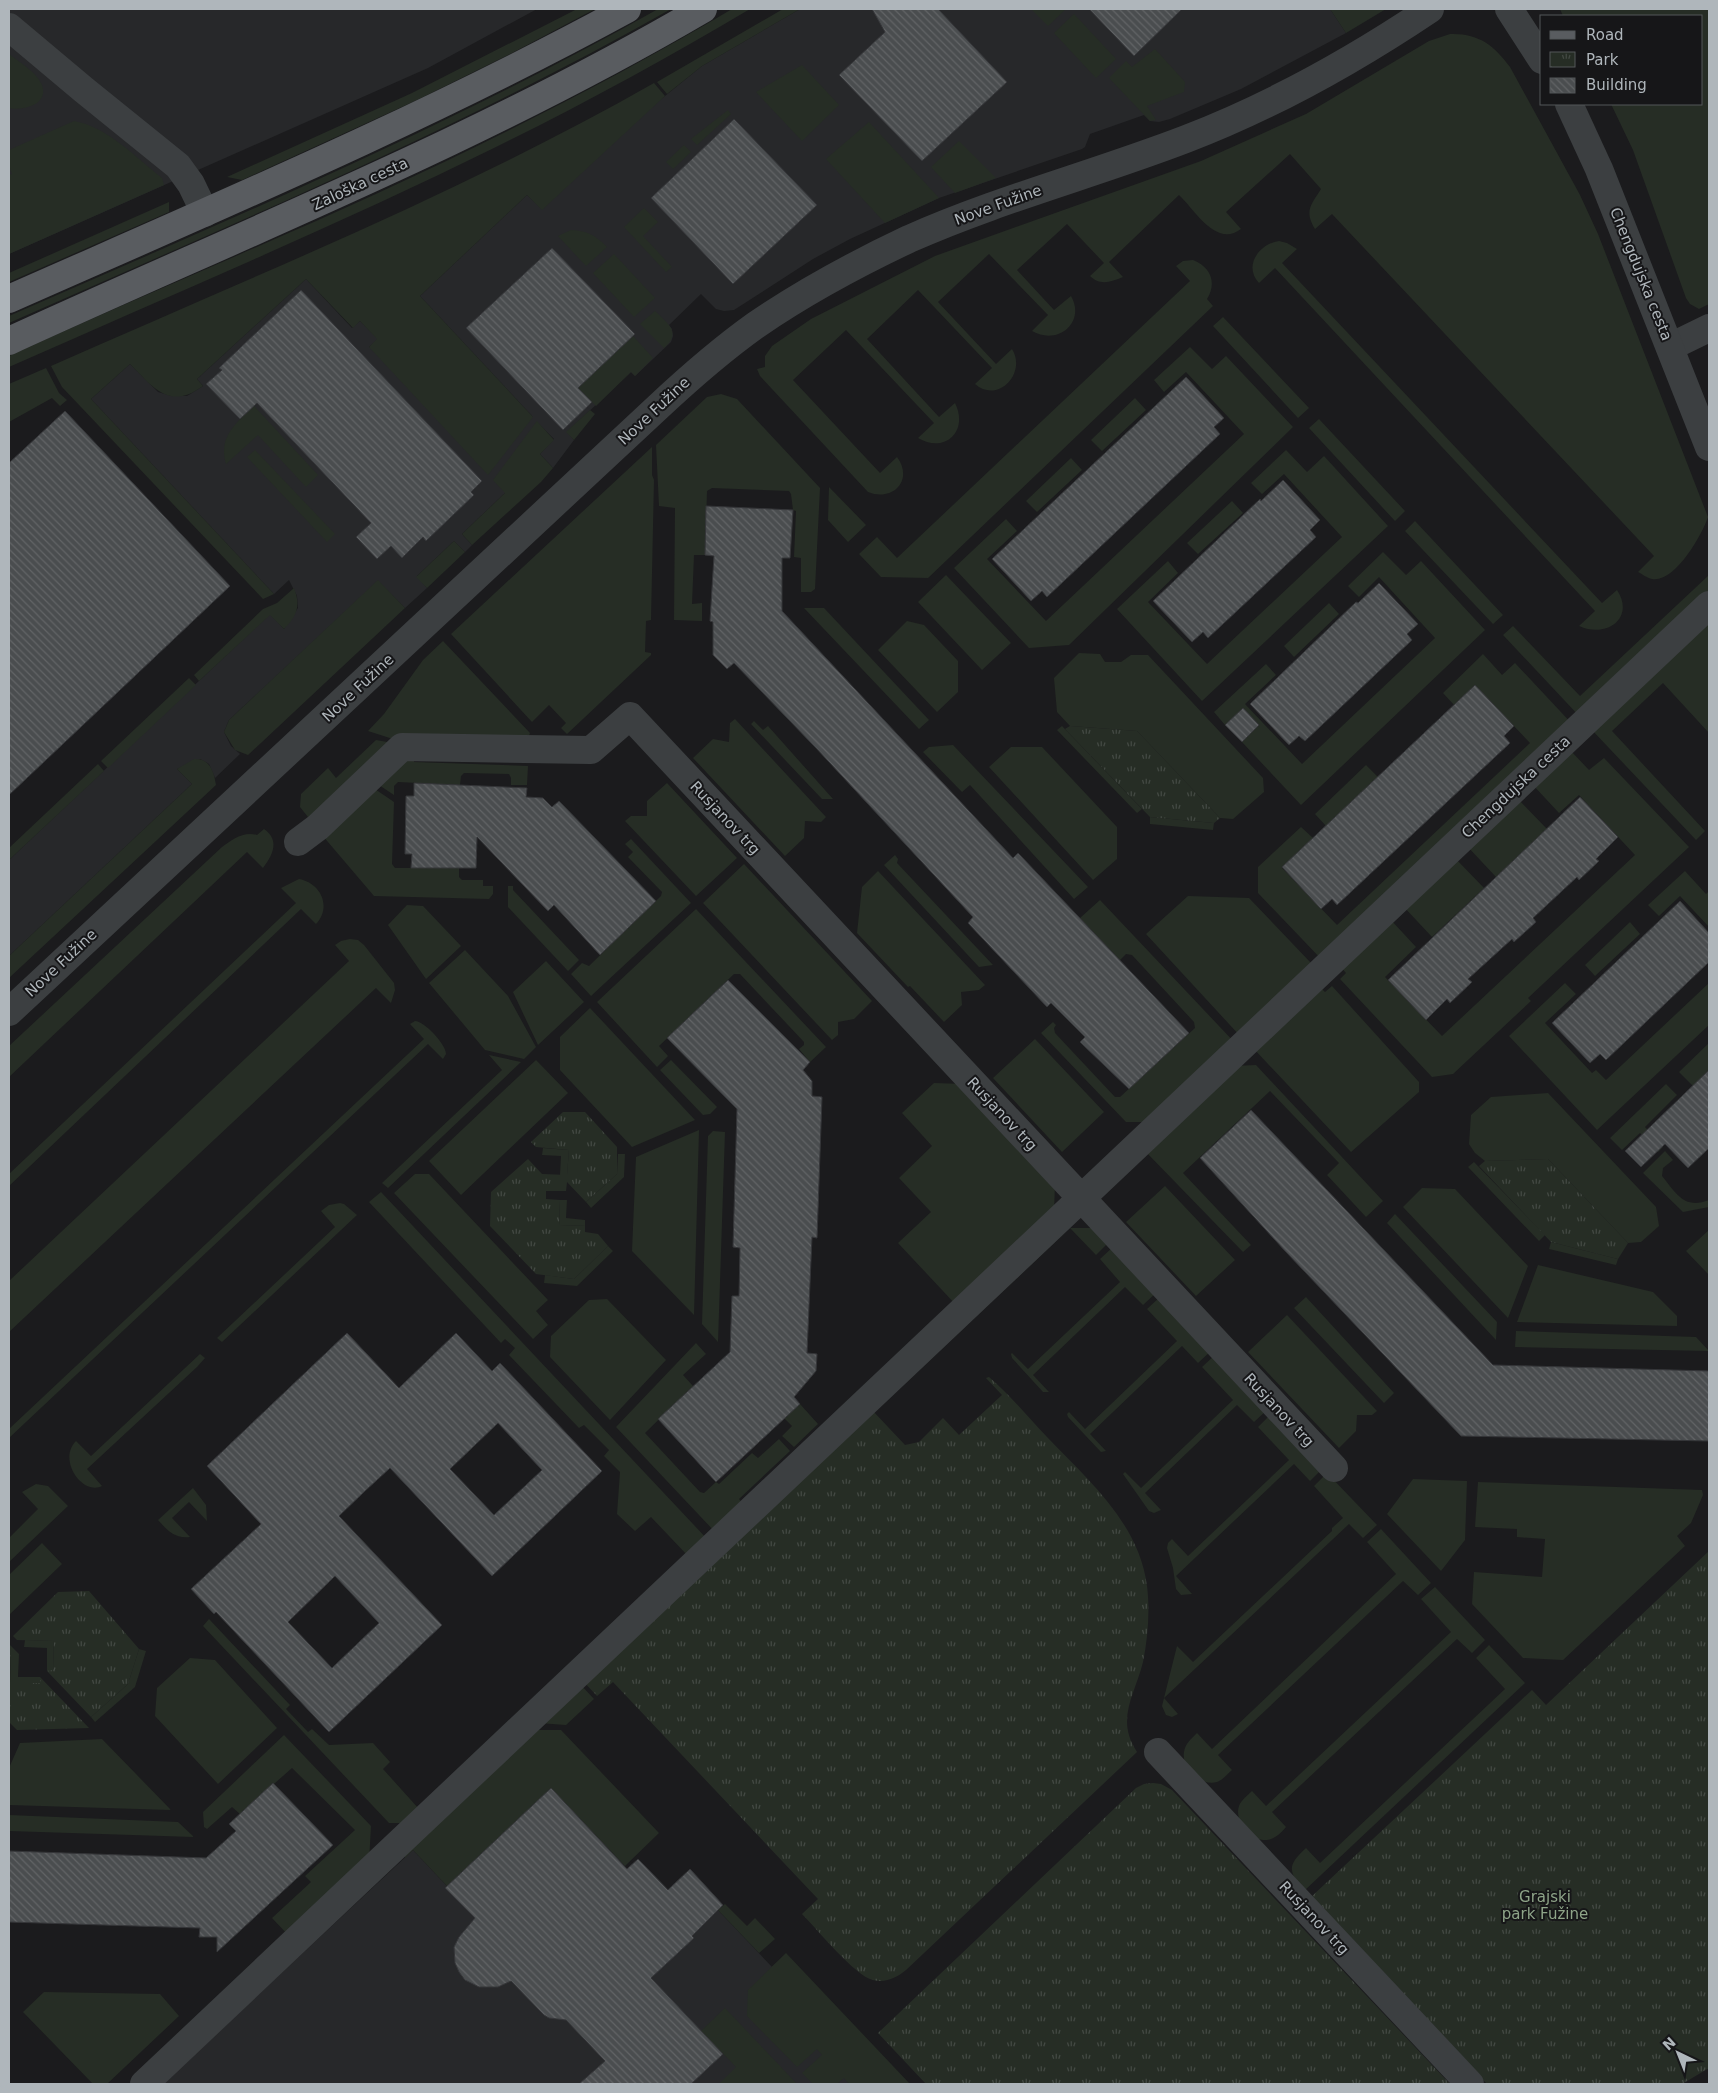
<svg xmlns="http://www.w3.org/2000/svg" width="1718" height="2093" font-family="'DejaVu Sans',sans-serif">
	<defs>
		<pattern id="park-tufts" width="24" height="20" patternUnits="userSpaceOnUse" patternTransform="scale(1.25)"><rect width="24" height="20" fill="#262d25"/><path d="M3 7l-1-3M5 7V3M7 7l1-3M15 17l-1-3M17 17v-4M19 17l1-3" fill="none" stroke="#434943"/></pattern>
		<pattern id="building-back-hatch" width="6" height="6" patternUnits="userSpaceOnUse" patternTransform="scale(1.25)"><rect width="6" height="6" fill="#4a4d4f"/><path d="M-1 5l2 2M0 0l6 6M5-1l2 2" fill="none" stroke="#626466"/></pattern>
	</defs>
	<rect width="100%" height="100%" fill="#1b1b1d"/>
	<path fill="#27282a" d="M9 9H537L428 68 9 254Z
		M800 9H1330L1346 33 1241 89 1170 119 1159 122 1150 121 1144 115 1090 134 1085 147 1082 149 939 198 850 239 813 259 734 310 724 311 716 309 701 294 669 325 672 329 673 336 671 342 635 376 631 372 567 432 574 440 553 468 540 454 554 439 537 422 505 493 462 534 472 545 465 552 454 541 417 576 427 588 405 608 378 581 229 720 224 732 231 746 240 754 215 778 209 764 200 759 177 769 192 784 9 956V860L270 614 284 629 298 608 297 596 289 580 274 594 91 399 130 364 158 392 172 396H187L203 386 197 379 306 279 352 328 360 321 378 339 369 347 533 417 420 296 527 195 542 209 649 109 702 66Z
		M551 1787 627 1869 638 1859 668 1889 690 1869 723 1905 718 1910 772 1967 776 1963 892 2084H163L413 1850 447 1886Z"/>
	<path fill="#262d25" d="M577 9H595L512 53 417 100 242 180 227 177 412 93Z
		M658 9H671C458 130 232 224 9 323V316C228 220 449 127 658 9Z
		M732 9H750C667 58 582 105 496 147 336 226 171 295 9 367V356C131 300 256 249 378 193 499 137 618 77 732 9Z
		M783 9H800L702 66 667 94 657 82Z
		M1031 9H1066L1048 26Z
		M1330 9H1386L1346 33Z
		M1560 9H1709V304L1699 309 1690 304 1686 298 1633 150 1611 104H1702V16H1563Z
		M1074 14 1116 59 1096 78 1054 33Z
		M1450 34C1478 33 1494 45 1510 67L1580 195 1598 234 1708 517C1702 535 1675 583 1652 579 1647 578 1642 574 1638 572L1654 556 1332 214 1315 229C1304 211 1311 205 1321 189L1290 154 1226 212 1241 229C1216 248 1195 210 1179 195L1109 262 1123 277C1111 282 1100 286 1090 276L1104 263 1067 224 1017 270 1054 310 1071 296C1086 322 1058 346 1032 331L1048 315 989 254 938 302 996 364 1012 349C1027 373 998 404 975 384L992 368 918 290 867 339 939 417 955 403C969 431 945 454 918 438L934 423 846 330 793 380 880 473 897 457C914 480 893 502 868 492L760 376 757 369 765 367V356L772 346 811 319 935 256 1201 161 1306 114 1429 41Z
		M1155 49 1185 82 1184 92 1147 106 1156 120 1150 121 1109 78 1126 61 1132 67Z
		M9 54C19 62 35 71 41 83 51 104 24 111 9 108Z
		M802 65 839 105 802 141 756 92Z
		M654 83 665 96 542 210 527 195 420 296 533 417 488 475 369 347 377 339 360 321 353 328 306 279 197 379 203 386C169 411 153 387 130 364L91 399 274 594 263 599 62 387 51 366C254 276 461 193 654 83Z
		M728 110 731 114 697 145 691 139Z
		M74 121C108 127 135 157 162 178L164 185 9 254V175L12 174 9 166V150Z
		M869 122 939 198 885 223 826 159Z
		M959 141 996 178 955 193 931 167Z
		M684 145 691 152 673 169 666 162Z
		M169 202V212L9 282V273Z
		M644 208 658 222 643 236 672 267 666 272 624 227Z
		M571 230C588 231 595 235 607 247L586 266 558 236Z
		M1279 241 1287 243 1297 249 1282 263 1602 603 1617 590C1635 617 1608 639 1579 626L1595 611 1275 268 1259 283C1243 266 1259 244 1279 241Z
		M614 254 655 298 634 317 593 273Z
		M1193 260C1211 267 1217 283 1207 299L1213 306 928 578 881 577 859 554 877 537 897 558 1190 281 1176 266 1183 261Z
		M655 311C668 324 682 332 664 348L640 324Z
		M1223 317 1309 408 1298 418 1213 326Z
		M633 336 653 358 635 376 631 372 596 406 578 388Z
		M1190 347 1212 369 1226 356 1293 427 1069 645 1029 648 954 568 1006 519 1017 531 987 559 1046 621 1244 434 1186 372 1164 392 1154 380Z
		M46 368 59 393 67 400 60 406 52 398 9 422V384Z
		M721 394 737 399 820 488 815 589 811 592H801V558L794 557 796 511 793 510 791 494 789 491 712 488 707 491 705 555H694L692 604 702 603V621L674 620 675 508 659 506 656 445 707 397Z
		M1135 398 1146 410 1102 451 1091 440Z
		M254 406 318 475 306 487 258 435 226 464C218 437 236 423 254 406Z
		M590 410 595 414 574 440 566 432Z
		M1319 419 1405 511 1395 521 1309 428Z
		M537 421 554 440 540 454 553 468 541 482 472 545 462 534 505 493 493 480Z
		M652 447V475L654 480 651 620 646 621 645 652 651 653V655L567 734 561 728 566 723 549 705 532 722 451 634Z
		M255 450 335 534 327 542 247 457Z
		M1286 450 1307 472 1324 456 1388 526 1202 701 1117 609 1168 561 1178 573 1148 602 1207 664 1342 537 1284 474 1262 494 1251 483Z
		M1071 458 1082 470 1037 512 1026 501Z
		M829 487 866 525 848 542 828 520Z
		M1232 501 1243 513 1198 554 1187 543Z
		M1415 521 1503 615 1493 624 1405 531Z
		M454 541 465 552 427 588 416 577Z
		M1383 552 1406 575 1421 561 1485 630 1301 805 1242 742 1259 725 1243 708 1225 725 1214 712 1266 664 1276 675 1245 704 1302 764 1435 638 1379 577 1359 597 1348 586Z
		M946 575 1011 643 982 670 918 602Z
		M1709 575V597L1580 717 1503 635 1513 626 1580 696Z
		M378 580 405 608 248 755 235 750 224 732 229 720Z
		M294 588C301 606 297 616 284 629L270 615 199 681 194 675 263 609 277 603Z
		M1329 603 1339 614 1294 657 1284 646Z
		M804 608H824L929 720 919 729Z
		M1709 617V733L1663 683 1612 731 1705 831 1696 840 1591 729Z
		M907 621 924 625 958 661V692L937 712 878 650Z
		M443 641 530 733 528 738 396 740 368 731 384 714 423 660Z
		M1079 653 1100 654 1105 662H1121L1131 655H1148L1263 778 1264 792 1233 819 1220 818 1137 731 1070 726 1057 712 1054 678Z
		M1483 654 1502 675 1515 663 1574 726 1323 961 1258 893V867L1301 827 1313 838 1282 868 1337 925 1530 743 1475 685 1454 705 1443 693Z
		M189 678 196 685 108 768 101 761Z
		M735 719 826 817 821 822 805 821 804 838 785 856 693 758 713 739 729 742 730 723Z
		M754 721 763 730 768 726 833 799H822L751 724Z
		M1062 726 1142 809 1137 813 1057 730Z
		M376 740 393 743 312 822 300 807 301 794 328 768 336 778Z
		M953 745 1088 887 1074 899 970 785 962 792 923 752 929 747Z
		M1011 747H1042L1117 827V859L1093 880 989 767Z
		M1570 750 1589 770 1604 758 1689 847 1528 998 1531 1001 1453 1074 1432 1077 1340 979 1346 973 1340 966 1390 919 1416 947 1385 977 1442 1036 1635 855 1579 795 1559 813 1532 784Z
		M414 757V762L528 766 527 785H511V778L509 774 464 773 461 776 460 785 398 782 394 786V795L376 783 401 759Z
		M194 759C210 758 214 772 216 785L9 978V956L192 784 177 769Z
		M98 764 104 771 9 860V848Z
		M1366 765 1378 777 1326 826 1315 814Z
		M667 783 737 858 696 896 625 821 631 816H647V801Z
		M372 787 394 802 392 864 395 868H459V877L462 880H483V886H493V894L489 899 374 896 322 835Z
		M1517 798 1547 829 1496 877 1467 846Z
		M1150 817 1214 823 1213 830 1150 824Z
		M264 829C280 840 273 855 263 868L247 852 9 1077V1046L222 847C232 840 243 831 257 835Z
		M631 839 691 903 591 996 571 974 582 963 589 966 661 896 662 892 628 857 633 852 625 844Z
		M895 855 898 859 897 863 993 965 979 967 884 865Z
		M1454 857 1484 888 1432 937 1403 906Z
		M744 864 872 1001 854 1019 838 1022V1035L832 1040 703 903Z
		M878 871 985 985 979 990 961 992 962 1005 944 1022 910 986 908 987 857 933 862 887Z
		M1685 871 1706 894 1709 891V927L1680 896 1659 916 1648 905Z
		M299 879C321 883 332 907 316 924L301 909 9 1186V1174L296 903 281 888Z
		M508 886H513V890L579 960 568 971 508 907Z
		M1188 896 1249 898 1311 963 1241 1037 1146 934Z
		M1100 900 1236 1044 1152 1122H1126L1041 1033 1053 1022 1056 1025 1054 1028 1055 1033 1115 1097H1120L1195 1028 1194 1022 1132 955 1126 954 1120 960 1080 918Z
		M407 905 423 906 461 946 426 979 388 925Z
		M696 909 826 1047 810 1062 799 1049 804 1045V1042L740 974H734L659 1046 668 1056 657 1067 597 1002Z
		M1630 922 1640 934 1595 976 1585 965Z
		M350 939 358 940 364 945 394 983 395 990 391 1003 376 988 9 1332V1281L349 961 335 945 341 941Z
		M465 950 508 996 536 1047 524 1059 485 1050 429 983Z
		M546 961 584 1002 538 1045 513 992Z
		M1565 983 1576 994 1545 1023 1592 1073 1596 1070 1606 1080 1709 983V1025L1597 1130 1509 1036Z
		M1319 986 1325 992 1332 986 1419 1082V1092L1351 1152 1253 1048Z
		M590 1008 695 1120 632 1147 560 1070V1037Z
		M415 1021C424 1021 446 1044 446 1054L443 1059 428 1044 9 1438V1429L424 1039 410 1024Z
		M1035 1039 1104 1112 1062 1152 993 1078Z
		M1709 1043V1070L1693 1086 1679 1072Z
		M489 1055 521 1062 388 1188 382 1183 502 1070Z
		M536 1060 568 1093 461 1195 429 1161Z
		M671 1060 717 1107 710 1114 703 1115 660 1070Z
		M1256 1065 1383 1201 1366 1217 1327 1175 1339 1163 1270 1091 1183 1173 1251 1245 1243 1252 1145 1151 1234 1066Z
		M934 1083 963 1084 1055 1182 1054 1214 957 1306 898 1243 931 1212 899 1178 932 1146 902 1113Z
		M1666 1084 1677 1095 1645 1127 1663 1147 1658 1152 1640 1133 1622 1150 1610 1138Z
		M1548 1093 1656 1207 1659 1226 1641 1242 1628 1243 1548 1159 1485 1161 1475 1153 1469 1144 1471 1115 1491 1097Z
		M699 1130 694 1315 632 1251 636 1157Z
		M713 1131 725 1132 718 1342 702 1324 708 1136Z
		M543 1148 569 1150 567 1176 560 1175 561 1156 542 1155Z
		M1665 1151 1673 1160 1663 1168 1662 1176C1676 1193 1684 1210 1709 1200V1207L1683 1212 1643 1173Z
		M618 1154H625L624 1177 591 1208 586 1202 617 1174Z
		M1474 1162 1545 1235 1539 1241 1468 1167Z
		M415 1174H429L548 1300 536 1311 548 1325 533 1339 394 1193Z
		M1165 1186 1235 1260 1196 1296 1126 1222Z
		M1422 1188 1455 1189 1528 1266 1508 1318 1403 1207Z
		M381 1192 709 1541 410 1823H389L203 1626 209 1619 290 1705 286 1709 308 1732 312 1729 329 1745 373 1743 390 1762 383 1769 419 1809 688 1556 651 1517 635 1531 617 1514 620 1472 604 1456 609 1450 584 1425 579 1428 509 1355 515 1348 505 1339 501 1343 369 1202Z
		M560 1200H567L566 1218 585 1220V1226L559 1225Z
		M340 1203 344 1204 357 1215 222 1342 217 1338 335 1227 321 1211 329 1205Z
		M1395 1214 1497 1322 1496 1340 1387 1223Z
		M1070 1228 879 1408 876 1404 1070 1228H1097L1110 1241 1096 1255Z
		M1709 1230V1275L1686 1251Z
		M1551 1242 1618 1259 1616 1265 1549 1249Z
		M608 1246 613 1251 577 1286 544 1283 545 1275 574 1279Z
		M1114 1246 1157 1292 1143 1305 1125 1287 1033 1375 1049 1392H1043L1012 1358 1011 1354 1012 1353 1028 1369 1120 1282 1100 1259Z
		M1538 1265 1653 1292 1677 1316V1326L1517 1322Z
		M1161 1296 1212 1350 1198 1363 1182 1346 1090 1434 1106 1451 1101 1452 1068 1417 1067 1414 1069 1412 1085 1429 1177 1341 1147 1309Z
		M1306 1297 1394 1393 1384 1403 1294 1308Z
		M607 1299 666 1360 610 1420 550 1357 551 1336 589 1300Z
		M1287 1315 1377 1411 1372 1415H1357L1356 1431 1339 1448 1248 1352Z
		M1516 1331 1696 1337 1709 1351 1515 1347Z
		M696 1343 706 1354 683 1375 693 1386 645 1433 700 1492 704 1493 716 1482 719 1484 752 1453 758 1458 779 1439 790 1451 739 1499 745 1506 716 1533 616 1427Z
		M200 1354 205 1358 197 1367 87 1469 102 1486C83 1496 57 1460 76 1441L91 1456Z
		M1216 1354 1267 1410 1254 1422 1237 1405 1145 1493 1161 1510 1154 1513 1149 1511 1123 1474 1125 1472 1141 1488 1233 1400 1202 1367Z
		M800 1404 818 1424 794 1447 782 1436 792 1426 784 1418Z
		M1271 1414 1323 1468 1310 1481 1294 1464 1176 1576 1192 1594 1181 1595 1176 1589 1173 1568 1167 1548 1168 1543 1172 1539 1188 1556 1289 1460 1258 1427Z
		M1327 1473 1377 1525 1363 1538 1349 1524 1164 1698 1178 1714 1172 1717 1166 1715 1162 1706 1177 1646 1193 1662 1332 1531V1528L1343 1518 1314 1486Z
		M1413 1479 1467 1481 1465 1540 1441 1571 1387 1514Z
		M1478 1482 1702 1490 1703 1495 1691 1523 1677 1536 1685 1546 1563 1660 1523 1658 1472 1604 1474 1572 1542 1577 1545 1539 1517 1537V1529L1475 1527Z
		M36 1484 48 1486 68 1506 9 1562V1538L38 1509 22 1492Z
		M193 1488 206 1505 207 1521 189 1502 172 1518 190 1537C175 1539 167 1530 158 1520Z
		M1381 1529 1431 1583 1418 1595 1403 1581 1218 1755 1232 1770C1227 1774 1223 1780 1217 1782 1201 1787 1181 1768 1184 1752 1185 1744 1191 1739 1197 1733L1212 1749 1396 1574 1367 1542Z
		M42 1543 62 1564 9 1615V1575Z
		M1435 1587 1485 1640 1472 1653 1457 1639 1272 1812 1286 1827C1280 1834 1273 1841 1263 1840 1249 1839 1234 1820 1239 1806 1241 1800 1248 1795 1252 1791L1266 1806 1451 1632 1421 1599Z
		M25 1640 54 1641 53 1671H47V1648L24 1647Z
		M1489 1645 1525 1683 1304 1891C1289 1872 1286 1866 1306 1848L1320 1863 1505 1689 1476 1658Z
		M139 1649 146 1651 135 1687 95 1722 91 1717 128 1684Z
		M11 1654H19L18 1677H40V1683H10Z
		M190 1658 215 1660 277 1728 218 1784 155 1716 157 1688Z
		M580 1684 594 1699 566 1725 539 1723Z
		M532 1730H561L659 1833 625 1866 551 1788 447 1886 413 1850 405 1858V1850Z
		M284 1735 371 1826 369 1862 290 1937 272 1918 311 1882 305 1876 355 1830 292 1768 240 1814 232 1807 207 1829 204 1827 203 1812Z
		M102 1739 171 1810 9 1805V1768L20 1743Z
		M9 1815 178 1822 194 1837 9 1831Z
		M725 1904 747 1926 755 1918 775 1939 759 1953 718 1910Z
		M786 1953 910 2084H849L844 2078 837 2084H813L802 2073 822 2055 817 2049 797 2067 747 2016 748 1990Z
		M44 1992 160 1994 179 2016 107 2084H93L23 2012Z
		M725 2008 797 2084H719L736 2067 701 2031Z"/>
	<path fill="url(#park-tufts)" d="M1070 726 1137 731 1220 818 1214 823 1150 817 1065 729Z
		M563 1112H585L617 1147V1174L586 1202 567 1182 566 1191H546V1199L560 1200 559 1225 585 1226V1232L598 1234 608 1246 574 1279 536 1274 490 1226 491 1192 528 1159 542 1174 567 1175 569 1150 536 1147 531 1142Z
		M1548 1159 1628 1243 1618 1259 1551 1242 1479 1166 1485 1161Z
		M989 1377C1010 1395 1028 1417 1047 1437 1088 1480 1139 1523 1147 1586 1150 1611 1148 1637 1143 1662 1135 1695 1115 1719 1137 1752L906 1970C896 1978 886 1983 873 1980 855 1976 817 1929 802 1914L818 1899 613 1682 597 1696 583 1681 871 1409 905 1445 919 1442 943 1418 959 1435 1002 1395 986 1378Z
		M1709 1551V2068L1682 2084H1487L1310 1898 1532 1690 1546 1705Z
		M89 1591 139 1649 128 1684 91 1717 47 1671 53 1670 54 1641 17 1640 13 1636 58 1592Z
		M9 1644 19 1654H11L10 1683H40V1677L89 1728 17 1730 9 1722Z
		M1153 1783 1161 1784 1172 1790 1450 2084H926L878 2033 1136 1788 1144 1784Z"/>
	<path fill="url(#building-back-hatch)" stroke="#353639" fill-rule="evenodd" d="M872 9H938L1007 82 922 161 839 75 885 32Z
		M1089 9H1182L1134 56Z
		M734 119 817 205 733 284 651 198Z
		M552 248 635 334 578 388 592 402 563 430 466 328Z
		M301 290 482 481 471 492 474 495 426 541 423 537 402 558 391 546 377 559 356 537 371 523 257 403 240 419 206 384 222 370 219 368Z
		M1186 377 1224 418 1214 427 1220 434 1047 597 1042 591 1031 601 992 559Z
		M65 411 230 586 9 795V463Z
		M1283 480 1320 520 1310 530 1316 537 1208 638 1203 632 1192 642 1153 601 1260 499 1261 501Z
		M706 506 793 510 790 558H782V611L1013 858 1018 853 1189 1033 1129 1089 1080 1042 1085 1037 1051 1003 1047 1007 968 923 973 917 816 748 734 663 727 669 713 655V622L710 621 714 556 705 555Z
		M1379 583 1418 624 1407 634 1412 640 1305 741 1299 736 1289 745 1250 704 1356 602 1358 603Z
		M1475 685 1514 726 1504 736 1510 743 1337 905 1332 899 1321 909 1282 867Z
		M1243 708 1259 725 1242 742 1225 725Z
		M414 783 527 788 526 797 543 798 552 807 559 801 656 901 600 955 554 905 548 911 477 837 476 868H411L412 854H405L406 796H414Z
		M1580 797 1618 837 1596 859 1599 861 1579 880 1577 877 1533 918 1536 922 1514 942 1512 939 1468 979 1472 982 1450 1003 1447 999 1426 1020 1388 980Z
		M1680 901 1709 933V962L1606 1060 1600 1054 1590 1063 1552 1023Z
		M728 980 810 1062 803 1070 812 1081V1096L822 1097 817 1238 812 1237 807 1353 817 1354 816 1371 794 1397 800 1404 716 1482 658 1419 730 1352 732 1296H739L740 1248 733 1247 737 1109 667 1038Z
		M1709 1070V1148L1688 1168 1665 1144 1641 1167 1625 1151Z
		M1251 1110 1493 1365 1709 1371V1441L1461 1436 1286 1252 1200 1158Z
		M347 1333 399 1388 456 1333 492 1371 500 1363 602 1471 492 1576 390 1468 365 1491 339 1516 442 1625 329 1732 216 1612 214 1614 191 1589 261 1524 207 1466ZM498 1423 542 1470 494 1515 450 1469ZM335 1576 379 1623 332 1668 288 1622Z
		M273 1783 333 1845 217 1952V1937H199L200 1928 9 1922V1851L206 1858 236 1831 229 1824Z
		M551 1788 627 1869 638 1859 668 1890 690 1869 723 1905 692 1936 694 1938 651 1978 723 2054 691 2084H579L605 2061 566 2020 549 2018 544 2015 511 1981 498 1987H479L465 1980 459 1972 455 1963 454 1947 459 1937 475 1918 445 1888Z"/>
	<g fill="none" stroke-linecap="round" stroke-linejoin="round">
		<path stroke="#3c3f41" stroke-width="28" d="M298 842 318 827 402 747 591 750 630 716 1334 1468
			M144 2084 1709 605"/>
		<path stroke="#3c3f41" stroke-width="28" d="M9 27 84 90 178 166 191 184 205 213
			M1670 347 1709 328
			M1158 1752 1470 2084"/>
		<path stroke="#3c3f41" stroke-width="28" d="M1509 9 1542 60
			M1569 104 1599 169 1709 447
			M9 1012 658 407C689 378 721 350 756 325 804 292 856 264 909 239 999 199 1095 174 1186 139 1272 106 1354 60 1430 9"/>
		<path stroke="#595c60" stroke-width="28" d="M9 299C217 207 427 118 627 9
			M9 341C242 234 481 139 703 9"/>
	</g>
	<g text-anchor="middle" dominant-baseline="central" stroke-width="4" stroke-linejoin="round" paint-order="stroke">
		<g font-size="15" fill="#afb6bb" stroke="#161618">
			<text transform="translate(360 184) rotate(-25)">Zaloška cesta</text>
			<text transform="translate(998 205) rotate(-20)">Nove Fužine</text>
			<text transform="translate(1641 274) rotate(68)">Chengdujska cesta</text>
			<text transform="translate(654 411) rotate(-43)">Nove Fužine</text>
			<text transform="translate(358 688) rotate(-43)">Nove Fužine</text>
			<text transform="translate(1516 787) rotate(-43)">Chengdujska cesta</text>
			<text transform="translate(725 818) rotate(47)">Rusjanov trg</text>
			<text transform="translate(61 963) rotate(-43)">Nove Fužine</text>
			<text transform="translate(1002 1114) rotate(47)">Rusjanov trg</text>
			<text transform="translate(1279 1410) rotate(47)">Rusjanov trg</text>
			<text transform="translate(1314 1918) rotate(47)">Rusjanov trg</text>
		</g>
		<g font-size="15" fill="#8ea488" stroke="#161618">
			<text x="1545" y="1897">Grajski<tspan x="1545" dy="17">park Fužine</tspan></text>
		</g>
	</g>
	<rect width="1718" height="2093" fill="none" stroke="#afb6bb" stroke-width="20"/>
	<rect x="1540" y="15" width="162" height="90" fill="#161618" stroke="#535659"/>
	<rect x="1550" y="31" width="25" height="8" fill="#595c60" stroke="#535659"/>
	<text x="1586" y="40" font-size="15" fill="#afb6bb">Road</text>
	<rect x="1550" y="52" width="25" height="15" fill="url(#park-tufts)" stroke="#535659"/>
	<text x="1586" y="65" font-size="15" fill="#afb6bb">Park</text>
	<rect x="1550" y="78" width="25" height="15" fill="url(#building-back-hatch)" stroke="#535659"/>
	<text x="1586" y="90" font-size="15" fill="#afb6bb">Building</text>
	<g transform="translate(1678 2053) rotate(317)" stroke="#161618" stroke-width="4" paint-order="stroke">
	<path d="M0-4L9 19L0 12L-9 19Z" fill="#afb6bb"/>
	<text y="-8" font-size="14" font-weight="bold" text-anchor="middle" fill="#afb6bb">N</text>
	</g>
</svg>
